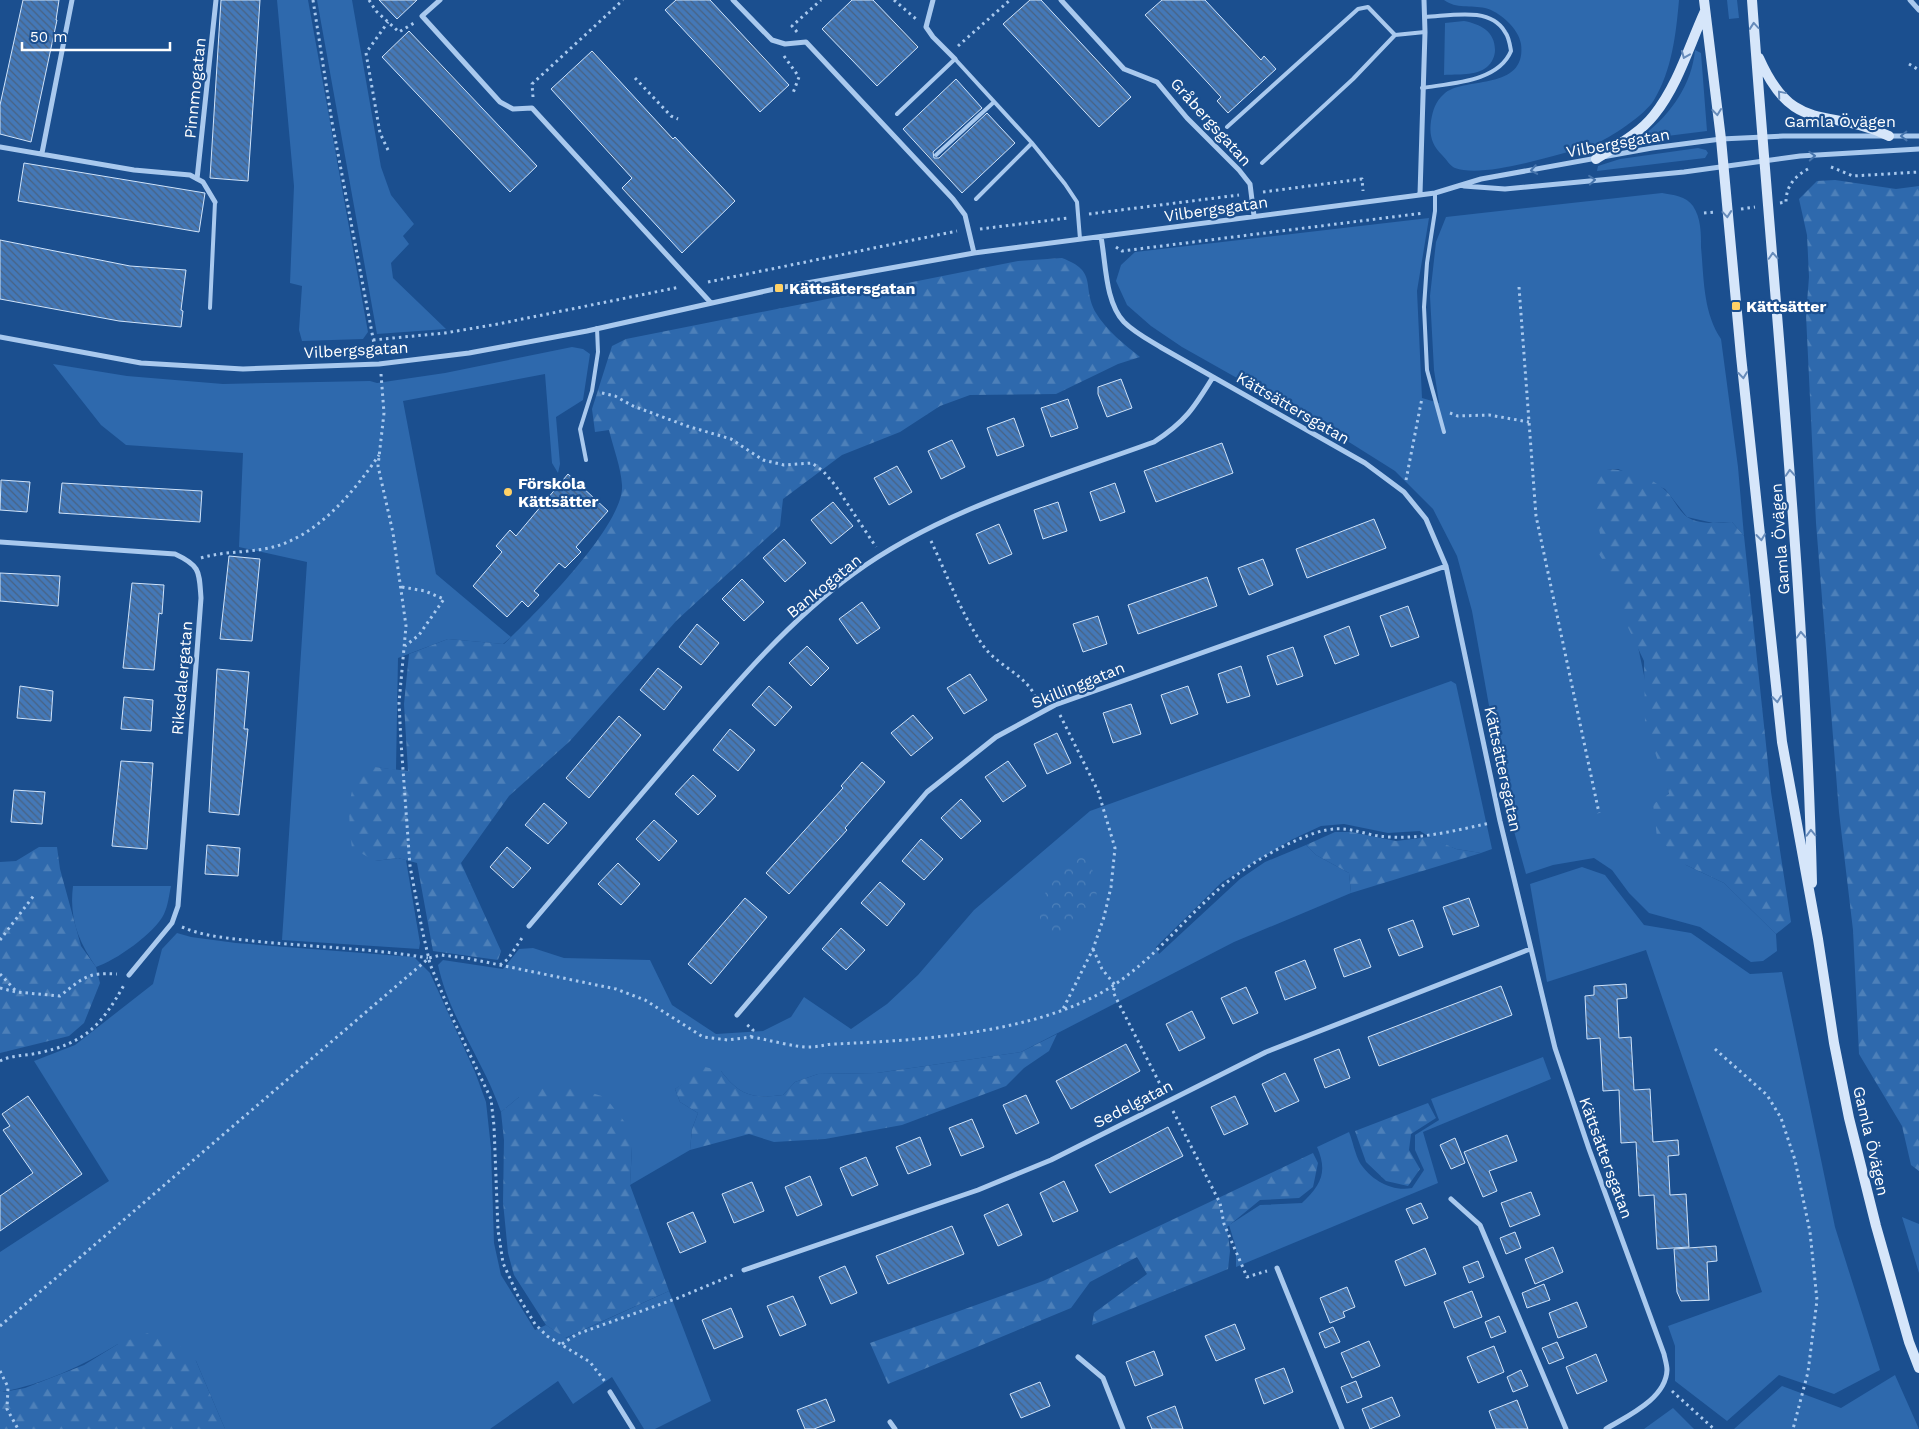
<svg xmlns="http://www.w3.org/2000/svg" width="1919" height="1429" font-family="'Work Sans',sans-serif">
	<defs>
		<pattern id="forest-firs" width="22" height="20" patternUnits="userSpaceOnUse" patternTransform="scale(1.25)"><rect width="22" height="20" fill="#2e69ad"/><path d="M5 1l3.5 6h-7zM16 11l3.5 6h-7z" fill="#4d80b9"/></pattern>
		<pattern id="park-crowns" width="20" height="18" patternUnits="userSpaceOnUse" patternTransform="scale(1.25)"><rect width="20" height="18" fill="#2e69ad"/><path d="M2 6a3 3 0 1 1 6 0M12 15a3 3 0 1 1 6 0" fill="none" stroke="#4d80b9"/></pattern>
		<pattern id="building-back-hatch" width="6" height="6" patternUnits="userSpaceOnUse" patternTransform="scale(1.25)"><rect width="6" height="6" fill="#4478b7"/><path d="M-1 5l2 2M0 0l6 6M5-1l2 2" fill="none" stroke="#486282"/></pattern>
	</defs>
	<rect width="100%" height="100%" fill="#1b4f8f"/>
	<path fill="#2e69ad" d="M277 0H308L368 332 363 339 302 341 299 330 302 286 290 283 294 186Z
		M317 0H352L381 167 391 195 414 224 403 236 409 244 391 263 393 278 446 329 377 334Z
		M1444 0H1679C1676 34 1672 70 1654 100 1645 115 1610 138 1593 145 1561 153 1485 179 1455 168 1451 167 1446 159 1442 155 1432 145 1429 135 1431 121 1433 110 1435 102 1444 94 1463 76 1527 92 1521 44 1519 29 1499 11 1485 8 1471 5 1456 9 1444 0Z
		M1727 0H1737L1739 18 1729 19Z
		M1464 21C1480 24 1495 31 1495 50 1495 56 1492 63 1487 67 1476 76 1457 74 1444 75L1445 23Z
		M1695 50 1701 53 1707 131 1651 138 1645 134C1671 114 1692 84 1695 50Z
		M1698 148 1706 150 1708 153 1705 158 1597 171 1598 166 1620 159Z
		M1662 193C1673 195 1686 196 1693 206 1701 218 1701 233 1701 247 1704 279 1703 312 1721 339L1738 467 1744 536 1732 522 1713 523 1687 517 1665 489 1618 469H1601L1669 795 1686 865 1724 883 1776 934 1777 951 1763 961 1751 962 1700 927 1649 913 1629 893 1612 870 1594 858 1553 865 1526 874 1507 806 1472 611 1457 556 1433 509 1395 471 1333 432 1182 347 1151 326 1127 305 1116 281 1121 265 1135 252 1429 218 1417 291 1422 398 1439 403 1434 370 1430 296 1436 242 1446 217Z
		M572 347 583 349 590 354 583 400 556 417 560 464 558 473 552 463 545 374 403 401 436 574 511 637 503 644 448 639 398 658 396 770 375 767V861L398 858 406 860 420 943 419 949 282 940 307 562 239 547 243 453 126 445 101 425 53 364 127 376 223 384 370 381 377 383 445 373Z
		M1451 681 1456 684 1492 849 1481 853 1456 849 1436 841 1420 831 1388 833 1344 824 1321 826 1291 840 1222 882 1156 947 1159 954 1240 879 1265 862 1306 845 1316 855 1349 873 1351 893 1234 942 1021 1052 877 1073 818 1074 795 1082 783 1095C753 1099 740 1096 721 1071L686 1082 675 1089 680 1102 698 1113 692 1129 690 1150 630 1185 632 1147 519 1097 501 1112C484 1062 449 1017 438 965L443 960 503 969 519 949 533 948 564 958 650 960 672 1005 716 1034 763 1031 791 1017 804 997 851 1029 887 1004 918 975 974 910 1090 811Z
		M1582 867 1605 875 1644 925 1691 933 1750 974 1782 972 1835 1227 1880 1370 1834 1394 1779 1375 1727 1421 1675 1381V1346L1668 1326 1762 1292 1646 950 1547 982 1530 884Z
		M73 886H171C169 895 168 906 164 914 155 933 115 961 96 967 78 941 69 918 73 886Z
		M177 933 191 937 236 943 414 957 430 973 475 1072 486 1102 491 1148 494 1243 501 1275 535 1330 546 1325 566 1338 669 1291 711 1401 655 1429H644L612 1377 573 1404 558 1381 490 1429H225L196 1361 118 1344C82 1366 44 1384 2 1392L0 1390V1252L109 1181 34 1061 75 1045 153 984 162 949Z
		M1543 1057 1551 1079 1423 1132 1438 1183 1236 1267V1248L1229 1225 1260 1205 1302 1203C1321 1185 1328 1172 1317 1147L1349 1132C1353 1142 1355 1154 1360 1163 1371 1180 1392 1192 1412 1188L1424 1170 1415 1150V1135L1439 1120 1431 1099Z
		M1902 1217 1919 1224V1273Z
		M1895 1375 1919 1429H1734L1782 1386 1841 1408Z
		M1673 1408 1694 1429H1644Z"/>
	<path fill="url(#forest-firs)" d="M1835 180 1896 189 1919 186V1171L1911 1165 1902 1126 1859 1054 1853 930 1839 812 1816 523 1806 315 1809 277 1807 235 1799 199 1817 181Z
		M1062 258C1099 272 1081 286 1096 313 1106 330 1125 345 1140 357L1118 364 1056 394 970 395 940 406 900 432 842 455 783 499 780 526 677 620 570 741 509 796 461 863 501 951 498 960 433 951 417 863 398 858 375 861 352 848C348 819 347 795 360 769L375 767 408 771 404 704 409 654 448 639 504 644C533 616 625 525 622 485 621 467 613 447 609 430L595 432 592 409 612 346 626 339 1018 261Z
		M1596 469C1620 468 1646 473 1665 490 1673 497 1678 510 1687 517 1699 525 1719 523 1732 522L1744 536 1771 792 1791 922 1776 934 1724 883 1686 865 1657 837 1653 804 1669 794 1645 722 1644 661 1624 619 1619 587 1599 554 1601 539 1591 486Z
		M1335 832H1351L1396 841 1429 837 1456 849 1481 853 1351 893 1349 873 1316 855 1306 845Z
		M39 847H57L60 869 81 946 96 967 100 983 84 1023 69 1036 0 1053V862L16 861Z
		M1057 1034 1049 1051 1024 1068 1006 1086 902 1125 825 1139 774 1142 749 1134 690 1150 692 1129 698 1113 680 1102 675 1089 705 1067 721 1071C740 1096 753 1099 783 1095L795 1082 818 1074 877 1073 1021 1052Z
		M543 1086 578 1089 605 1097 627 1125 632 1146 630 1185 669 1291 565 1338 546 1325 514 1275 508 1253 503 1202 504 1140 501 1112 519 1097Z
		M1428 1103 1436 1118 1411 1134 1409 1150 1420 1169 1408 1186 1386 1181 1366 1162 1355 1131Z
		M1313 1153 1318 1163 1313 1187 1299 1198 1260 1200 1227 1227 1230 1251 1228 1269 1092 1325 1094 1313 1147 1274 1137 1257 1090 1282 1071 1308 888 1384 870 1343 1043 1281Z
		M156 1330 176 1342 196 1361 225 1429H0V1390L3 1392 25 1388 84 1365 118 1344Z"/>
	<path fill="url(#park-crowns)" d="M1071 855 1083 856C1108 886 1097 910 1069 933L1049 931 1040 921V901Z"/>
	<path fill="url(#building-back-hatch)" stroke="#cfe3fa" d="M23 0H59L56 20H57L31 142 0 134V105Z
		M221 0H260L248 181 210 178Z
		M379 0H417L397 19Z
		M676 0H710L789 85 760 112 665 10Z
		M852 0H873L918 47 877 86 822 29Z
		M1030 0H1041L1131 97 1099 127 1003 24Z
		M1162 0H1205L1261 60 1264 56 1276 69 1228 113 1217 101 1221 97 1145 15Z
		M409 31 537 166 510 192 382 57Z
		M592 51 673 139 675 137 735 201 682 253 622 188 632 178 551 89Z
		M956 79 982 108 933 152 934 158H939L987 113 1015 143 962 193 903 129Z
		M24 163 205 193 199 232 18 201Z
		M0 240 130 266 186 270 181 310 183 311 181 327 119 321 0 299Z
		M1121 379 1132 408 1107 417 1098 394V387Z
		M1068 399 1078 428 1051 437 1041 408Z
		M1014 418 1024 446 997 456 987 428Z
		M952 440 965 467 941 479 928 451Z
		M1222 443 1233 473 1156 502 1144 471Z
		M897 466 912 492 889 505 874 478Z
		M568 474 608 511 576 547 581 552 565 568 559 563 534 591 539 595 528 607 522 601 507 617 473 586 502 552 496 546 510 530 516 536Z
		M1 480 30 482 27 512 0 510Z
		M62 483 202 491 200 522 59 513Z
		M1115 483 1125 512 1100 521 1090 492Z
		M833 502 853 526 831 544 811 520Z
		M1058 502 1067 531 1043 539 1034 510Z
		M1374 519 1386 548 1307 578 1296 549Z
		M999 524 1012 554 989 564 976 534Z
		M784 539 806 563 785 582 763 558Z
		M229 556 260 559 252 641 220 639Z
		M1263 559 1273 585 1249 595 1238 568Z
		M0 573 60 576 58 606 0 601Z
		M1207 577 1217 606 1138 634 1128 605Z
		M742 579 764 602 744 621 722 599Z
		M132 583 164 585 162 614 159 613 154 670 123 668Z
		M862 602 880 628 857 644 839 619Z
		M1408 606 1419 637 1391 647 1380 616Z
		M1098 616 1107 644 1083 652 1073 624Z
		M697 624 719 643 701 665 679 647Z
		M1349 626 1359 655 1335 664 1324 636Z
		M807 646 829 668 811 686 789 663Z
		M1293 647 1303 676 1277 685 1267 656Z
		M1241 666 1250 696 1227 703 1218 674Z
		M658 668 682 687 664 710 640 690Z
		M217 669 249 672 244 729H248L239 815 209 812Z
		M970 674 987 700 964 714 947 688Z
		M20 686 53 691 51 721 17 718Z
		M769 686 792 707 775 726 752 705Z
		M1188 686 1198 714 1171 724 1161 695Z
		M124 697 153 700 151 731 121 729Z
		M1131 704 1141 734 1113 743 1103 713Z
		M913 715 933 738 911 756 891 733Z
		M619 716 641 735 589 798 566 778Z
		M730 729 755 750 738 771 713 750Z
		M1057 733 1071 763 1047 774 1034 744Z
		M121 761 153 763 147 849 112 846Z
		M1008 761 1026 786 1003 802 985 777Z
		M862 762 885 782 845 828 847 830 789 894 766 873 843 788 841 786Z
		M693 775 716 796 698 815 675 794Z
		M14 790 45 792 42 824 11 822Z
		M961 799 981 821 961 839 941 818Z
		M544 803 567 823 548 844 525 825Z
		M654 820 677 841 659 861 636 839Z
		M921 839 943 859 924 880 902 861Z
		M207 845 240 848 238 876 205 874Z
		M507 847 531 868 513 888 490 867Z
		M618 863 640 884 621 905 598 884Z
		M880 882 905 904 887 926 861 903Z
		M745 898 767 917 711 984 688 964Z
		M1469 898 1479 926 1453 935 1443 907Z
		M1413 920 1423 947 1399 956 1388 929Z
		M841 928 865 950 846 970 822 949Z
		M1360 939 1371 967 1344 977 1334 949Z
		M1305 960 1316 988 1285 1000 1275 972Z
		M1626 984 1627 998 1617 999 1619 1038 1631 1037 1634 1090 1650 1089 1653 1142 1678 1140 1679 1155 1668 1156 1670 1195 1686 1194 1689 1247 1657 1249 1654 1195 1639 1196 1636 1142 1621 1143 1619 1090 1603 1091 1600 1038 1587 1039 1585 996 1594 995V986Z
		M1501 986 1512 1015 1379 1066 1368 1037Z
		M1246 987 1258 1013 1233 1024 1221 998Z
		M1192 1011 1205 1038 1179 1051 1166 1024Z
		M1126 1044 1140 1071 1071 1109 1056 1081Z
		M1339 1049 1350 1078 1325 1088 1314 1059Z
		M1285 1073 1299 1101 1275 1112 1262 1084Z
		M1026 1095 1039 1123 1016 1134 1003 1105Z
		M28 1096 82 1174 0 1231V1196L33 1173 3 1130 10 1126 2 1114Z
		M1235 1096 1248 1124 1224 1135 1211 1107Z
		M972 1119 984 1147 961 1156 949 1128Z
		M1168 1127 1183 1156 1110 1193 1095 1165Z
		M1507 1135 1517 1161 1489 1171 1497 1191 1483 1197 1464 1152Z
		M920 1137 931 1165 908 1174 896 1147Z
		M1455 1138 1465 1163 1451 1169 1440 1145Z
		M866 1157 878 1185 852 1196 840 1168Z
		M810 1176 822 1205 797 1216 785 1187Z
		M1064 1181 1078 1211 1053 1222 1040 1193Z
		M752 1182 764 1211 734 1223 722 1194Z
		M1531 1192 1540 1215 1510 1227 1501 1203Z
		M1421 1203 1428 1218 1413 1224 1406 1209Z
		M1008 1204 1022 1235 998 1246 984 1215Z
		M693 1212 706 1242 680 1253 667 1223Z
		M952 1226 964 1254 888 1284 876 1256Z
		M1515 1232 1521 1248 1506 1254 1500 1238Z
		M1716 1246 1717 1261 1707 1262 1709 1300 1681 1301 1677 1292 1674 1249Z
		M1553 1247 1563 1272 1535 1284 1525 1259Z
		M1425 1248 1436 1274 1405 1286 1395 1261Z
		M1478 1261 1484 1277 1469 1283 1463 1267Z
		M845 1266 857 1293 831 1304 819 1277Z
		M1544 1284 1550 1300 1527 1308 1522 1293Z
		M1347 1287 1355 1307 1343 1312 1345 1317 1330 1323 1320 1298Z
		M1472 1291 1482 1317 1454 1328 1444 1302Z
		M793 1296 806 1325 780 1336 767 1306Z
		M1577 1302 1587 1327 1558 1338 1549 1313Z
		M731 1308 743 1337 714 1349 702 1320Z
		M1499 1316 1506 1332 1491 1338 1485 1322Z
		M1235 1324 1245 1349 1216 1361 1205 1336Z
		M1333 1327 1340 1342 1325 1348 1319 1333Z
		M1369 1341 1380 1366 1352 1378 1341 1353Z
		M1557 1342 1564 1358 1549 1364 1542 1348Z
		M1494 1346 1504 1372 1478 1383 1467 1357Z
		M1154 1351 1163 1375 1135 1386 1126 1362Z
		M1596 1354 1607 1381 1577 1394 1566 1367Z
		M1284 1368 1293 1392 1264 1404 1255 1379Z
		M1521 1370 1528 1386 1513 1392 1507 1377Z
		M1356 1381 1362 1397 1347 1403 1341 1387Z
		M1040 1382 1050 1406 1021 1418 1010 1394Z
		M1392 1397 1400 1416 1370 1429 1362 1409Z
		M826 1399 835 1421 814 1429H805L797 1410Z
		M1517 1400 1528 1429H1496L1489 1411Z
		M1175 1406 1183 1429H1152L1147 1417Z"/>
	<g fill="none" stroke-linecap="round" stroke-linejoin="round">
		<path stroke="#a9c9ee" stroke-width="3" stroke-dasharray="2.5 4" stroke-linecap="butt" d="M313 0 332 122 376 354
			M369 0 376 11 399 32 414 23
			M894 0 916 19
			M797 32 792 26 821 0
			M958 46 1010 0
			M784 56 799 77 793 93
			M1909 64 1919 70
			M635 78 671 116 678 119
			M533 97 532 84 623 0
			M388 150 380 133 366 53 388 22
			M1831 167 1853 176 1919 172
			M1263 192 1362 179 1363 191
			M1780 203 1786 202C1786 186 1795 176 1808 169
			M1741 209 1755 207
			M1704 213 1715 212
			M1089 214 1239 195
			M980 229 1068 218
			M1116 247 1122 251 1424 213
			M708 282 957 231
			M1519 287 1536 516 1599 813
			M373 340 445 333 498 324 680 287
			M381 374 384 413 378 466 393 533 406 626 399 703 401 742 410 866 422 929 430 964 453 1019 491 1099 494 1126 498 1230 503 1263 518 1296 535 1324 547 1336 590 1362 606 1383
			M602 393 615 396 633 406 687 426 731 439 763 460 784 465 812 463 823 471 835 485 876 547
			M1450 413 1458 416 1489 415 1529 422
			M1406 480 1422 398
			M931 541C947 575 961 613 982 644 997 667 1028 674 1037 701
			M201 558C224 551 246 553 269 548 316 538 354 492 379 455
			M402 587 425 591 444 599 419 635 405 646
			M1060 715 1098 791 1115 848 1111 887 1104 917 1093 949 1063 1009
			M182 927C205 937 229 938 253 941 311 947 370 948 428 958
			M0 940 35 894
			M1093 949 1102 969 1115 985 1113 992 1164 1092
			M500 965 508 959 524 935
			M0 974 15 990
			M0 988 16 992 60 996C83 978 87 972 117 974
			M751 1037C766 1039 797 1048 810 1047 819 1047 826 1044 835 1044 924 1040 1057 1033 1129 974 1158 952 1182 923 1208 899 1237 871 1277 846 1315 833 1349 822 1360 836 1390 837 1423 839 1458 830 1490 823
			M1715 1049 1767 1095 1781 1118 1795 1160 1810 1232 1817 1300 1808 1372 1793 1429
			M0 1061C11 1055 26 1056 38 1053 85 1043 101 1026 124 985
			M1173 1111 1220 1203 1224 1224 1247 1277 1267 1271
			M0 1326 429 958 441 955 466 958 616 989 645 1000 703 1037 728 1040 751 1037 753 1030 745 1023
			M562 1344 577 1334 678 1298 735 1274
			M0 1371 8 1387 7 1409 18 1429
			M1672 1391 1714 1429"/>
		<path stroke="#a9c9ee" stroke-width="4" d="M1422 88C1452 83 1498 82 1511 51 1510 45 1509 37 1505 32 1490 6 1450 16 1425 17
			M897 114 955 59 1032 143 1065 184 1077 202 1080 239
			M1227 127 1358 9 1368 7 1395 35 1425 32
			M936 155 994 102
			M1262 163 1353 79 1395 35
			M1435 193V211L1427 263 1424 307 1427 370 1444 432
			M976 199 1032 143
			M210 308 215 202
			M586 460 580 429 592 391 598 352 597 328"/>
		<path stroke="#a9c9ee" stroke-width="5" d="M440 0 422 16 500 102 513 109 532 108 711 303
			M733 0 772 40 785 44 806 42 953 199 965 215 974 253
			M933 0 926 27 933 37 955 59
			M1061 0 1124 69 1157 82 1187 118 1239 170 1250 184 1254 216
			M1910 0 1919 10
			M0 147 134 170 190 175 203 182 215 202
			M42 153 72 0
			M197 179 216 0
			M1464 186 1505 189 1684 172 1800 156 1919 149
			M1420 194 1425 32 1424 0
			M1101 237C1106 263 1105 302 1124 322 1135 333 1149 340 1162 348L1365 463 1404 492 1426 519 1446 566 1500 821 1555 1048 1589 1149 1664 1354C1665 1359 1667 1365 1667 1370 1666 1399 1627 1416 1606 1429
			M0 337 141 363 243 369 379 364 469 353 587 331 779 288 974 253 1435 193 1481 179 1652 148 1721 139 1783 136H1919
			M0 542 175 554C201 566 199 572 201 598L178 906 172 923 129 975
			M529 926C579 867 629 809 679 750 732 688 787 622 853 574 942 509 1052 479 1154 442 1185 422 1194 408 1213 377
			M737 1015 927 792 996 737 1055 705 1446 566
			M1451 1199 1480 1225 1566 1429
			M1277 1268 1342 1429
			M744 1270 978 1190 1051 1160 1266 1052 1530 949
			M1078 1357 1103 1378 1123 1429
			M610 1392 633 1429
			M890 1422 895 1429"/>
		<path stroke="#d6e6fa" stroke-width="10" d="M1704 0 1721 139 1741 356 1782 742 1818 939 1834 1043 1849 1118 1876 1226 1909 1342 1919 1368
			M1752 0C1773 294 1805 588 1812 883
			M1759 58C1794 137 1827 106 1889 136
			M1596 159C1616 146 1639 134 1654 115 1678 85 1689 46 1705 11"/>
	</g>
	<defs><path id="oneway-chevron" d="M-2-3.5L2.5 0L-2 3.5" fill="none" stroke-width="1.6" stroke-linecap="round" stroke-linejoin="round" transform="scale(1.25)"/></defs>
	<g stroke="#668bba">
		<use href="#oneway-chevron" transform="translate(1754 26) rotate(-95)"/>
		<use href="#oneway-chevron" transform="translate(1685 55) rotate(112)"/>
		<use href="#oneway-chevron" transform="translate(1781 94) rotate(-130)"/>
		<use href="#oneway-chevron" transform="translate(1717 112) rotate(83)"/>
		<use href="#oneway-chevron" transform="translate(1727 214) rotate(85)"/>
		<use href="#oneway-chevron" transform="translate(1773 256) rotate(-94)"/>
		<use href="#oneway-chevron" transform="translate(1743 375) rotate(84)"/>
		<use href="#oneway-chevron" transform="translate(1790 473) rotate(-94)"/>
		<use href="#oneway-chevron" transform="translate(1761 537) rotate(84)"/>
		<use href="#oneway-chevron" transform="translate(1801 635) rotate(-93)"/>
		<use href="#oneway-chevron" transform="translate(1777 699) rotate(84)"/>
		<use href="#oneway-chevron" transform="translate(1811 833) rotate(-92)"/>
	</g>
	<g stroke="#4674ac">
		<use href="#oneway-chevron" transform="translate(1904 136) rotate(179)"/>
		<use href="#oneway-chevron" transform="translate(1812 156) rotate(-3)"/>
		<use href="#oneway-chevron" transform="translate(1534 170) rotate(170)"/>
		<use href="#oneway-chevron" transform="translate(1592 180) rotate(-5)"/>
	</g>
	<g fill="#ffd166" stroke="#1b4f8f" stroke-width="2">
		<rect x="774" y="283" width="10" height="10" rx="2.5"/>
		<rect x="1731" y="301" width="10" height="10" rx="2.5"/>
		<circle cx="508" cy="492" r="5"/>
	</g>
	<g text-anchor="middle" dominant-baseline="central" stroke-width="4.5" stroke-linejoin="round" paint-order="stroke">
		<g font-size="16" fill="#fff" stroke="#1b4f8f">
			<text transform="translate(195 88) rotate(-84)">Pinnmogatan</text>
			<text x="1840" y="121">Gamla Övägen</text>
			<text transform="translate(1211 122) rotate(48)">Gråbergsgatan</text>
			<text transform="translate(1618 143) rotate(-10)">Vilbergsgatan</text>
			<text transform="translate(1216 209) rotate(-8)">Vilbergsgatan</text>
			<text transform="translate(356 350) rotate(-3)">Vilbergsgatan</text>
			<text transform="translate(1293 408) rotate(30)">Kättsättersgatan</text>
			<text transform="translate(1780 539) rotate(-94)">Gamla Övägen</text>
			<text transform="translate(824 586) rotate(-39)">Bankogatan</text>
			<text transform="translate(182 678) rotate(-85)">Riksdalergatan</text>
			<text transform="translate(1078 685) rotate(-22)">Skillinggatan</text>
			<text transform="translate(1503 769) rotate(78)">Kättsättersgatan</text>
			<text transform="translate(1133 1104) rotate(-27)">Sedelgatan</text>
			<text transform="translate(1871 1141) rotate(77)">Gamla Övägen</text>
			<text transform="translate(1606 1158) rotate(70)">Kättsättersgatan</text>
		</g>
		<g font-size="16" font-weight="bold" fill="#fff" stroke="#1b4f8f" text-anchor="start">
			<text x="789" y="288">Kättsätersgatan</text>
			<text x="1746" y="306">Kättsätter</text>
			<text x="518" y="483">Förskola<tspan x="518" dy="18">Kättsätter</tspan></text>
		</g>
	</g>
	<path d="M22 42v8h148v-8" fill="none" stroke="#ffffff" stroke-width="2.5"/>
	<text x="30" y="42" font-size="15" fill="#ffffff" stroke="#1b4f8f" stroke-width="4" paint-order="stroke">50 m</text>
</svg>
